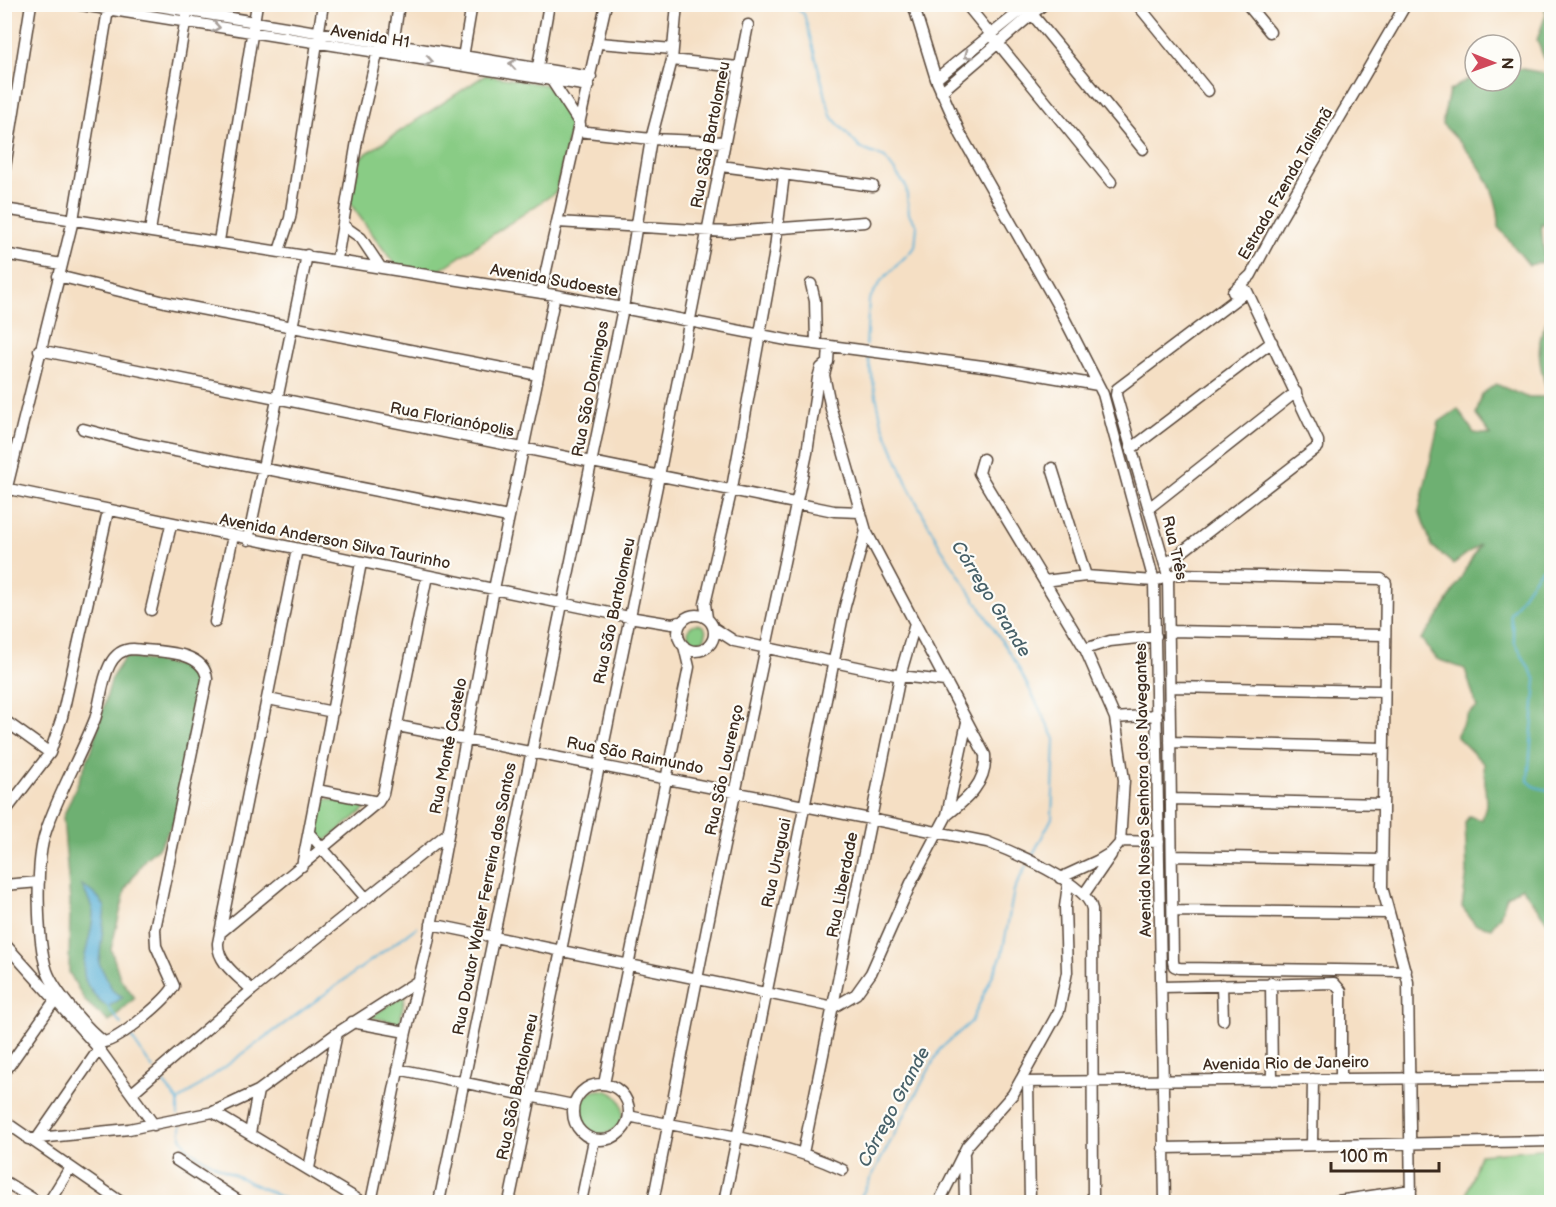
<svg xmlns="http://www.w3.org/2000/svg" width="1556" height="1207" font-family="'Balsamiq Sans',sans-serif">
	<rect width="100%" height="100%" fill="#fdfcf7"/>
	<filter id="ink" filterUnits="userSpaceOnUse"><feTurbulence type="fractalNoise" baseFrequency=".0167" numOctaves="2"/><feDisplacementMap in="SourceGraphic" scale="12" xChannelSelector="R" yChannelSelector="G"/><feConvolveMatrix kernelMatrix="1 2 1 2 8 2 1 2 1" color-interpolation-filters="sRGB"/></filter>
	<filter id="wash" filterUnits="userSpaceOnUse"><feTurbulence type="fractalNoise" baseFrequency=".008" numOctaves="4" result="noise"/><feDisplacementMap in="SourceGraphic" scale="24" xChannelSelector="R" yChannelSelector="G"/><feGaussianBlur stdDeviation="1.35" result="paint"/><feColorMatrix in="noise" values="0 0 0 0 0 0 0 0 0 0 0 0 0 0 0 0 0 1.4 0 .05"/><feComposite in="paint" operator="in"/></filter>
	<g filter="url(#wash)">
		<rect width="100%" height="100%" fill="#f5dfc4"/>
		<path fill="#89cc85" stroke="#627b52" stroke-width="1.5" d="M485 75 547 85 572 121 556 192 437 272 395 265 349 202 361 157Z
			M688 633a9 9 0 1 1 18 0a9 9 0 1 1-18 0Z
			M324 799 370 805 312 852Z
			M405 995 400 1023 370 1017Z
			M579 1112a22 22 0 1 1 44 0a22 22 0 1 1-44 0Z
			M1551 1148 1550 1202H1464L1480 1154Z"/>
		<path fill="#6eb072" stroke="#546d48" stroke-width="1.5" d="M1544 5H1552L1551 227 1541 224 1545 262 1529 265 1499 228C1500 186 1471 152 1442 124L1449 91 1472 77 1475 76V81H1511V67L1550 74 1537 40 1546 14Z
			M1551 315V927L1522 887 1507 896 1500 916 1491 928 1475 924 1462 907 1467 872 1465 823 1469 816 1482 820 1486 805 1484 764 1456 736 1468 714 1477 708 1465 669 1437 659 1421 639C1445 611 1461 576 1480 544L1453 564 1432 546 1419 511 1439 422 1458 409 1474 433 1491 435 1476 415 1482 394 1496 384 1526 397H1549C1540 371 1532 338 1551 315Z
			M125 657 201 669 174 822 159 847 145 859 126 888 111 949 120 978 135 998 109 1022 85 1001 69 972 70 902 63 817 92 749 112 677Z"/>
		<path fill="#5ab1d7" stroke="#4a6e7a" stroke-width="1.5" d="M82 885 99 898 105 907 99 963 113 991 123 997 108 1007C66 976 90 956 93 915 94 907 85 894 82 885Z"/>
		<g fill="none" stroke-linecap="round" stroke-linejoin="round">
			<path stroke="#5ab1d7" stroke-width="2" d="M790 4 804 14 831 116 860 148 885 158 906 186 909 214 917 226 915 247 881 281 869 300 866 345
				M868 358 882 423 908 486 940 546 1015 661 1055 739 1052 818 1032 856
				M1552 561 1537 574 1510 614 1515 643 1536 680 1528 781 1535 787 1552 791
				M108 1007 121 1024
				M129 1034 153 1069
				M159 1078 178 1101V1115
				M178 1101 417 927
				M181 1126V1137L189 1150 224 1170 291 1202
				M858 1202 940 1049 971 1022 1002 955 1014 890 1026 866"/>
		</g>
	</g>
	<g filter="url(#ink)">
		<g fill="none" stroke-linecap="round" stroke-linejoin="round">
			<defs>
				<path id="minor" d="M75 4 589 86
					M146 4 591 77
					M913 4 936 79 961 135 1058 306 1103 394 1154 581 1165 1202
					M966 4 1111 182
					M1137 4 1208 91
					M1247 4 1270 32
					M1032 14 1143 149
					M599 43 673 49
					M392 52 399 4
					M672 60 738 67
					M462 63 472 4
					M537 72 549 4
					M936 79 1029 4
					M552 81 580 124
					M941 92 1044 4
					M578 131 651 139 725 142
					M721 166 873 186
					M4 174 31 4
					M4 209 555 295 792 341 998 368 1098 385
					M557 222 729 232 865 222
					M344 226 361 238 381 268
					M150 231 186 17
					M219 241 257 4
					M279 251 290 218 323 4
					M4 254 61 264
					M337 259 358 135 379 46
					M58 276 165 302 538 375
					M811 284 815 301 816 344
					M1233 292 1251 275 1280 220 1406 4
					M541 293 606 4
					M39 350 834 511 860 512
					M826 368 824 375 831 409 866 531 985 755C987 783 967 799 947 815
					M83 429 140 444 508 517
					M1132 448 1272 342
					M983 459 979 473 1085 649 1115 718 1124 780 1120 843 1112 852 1097 861 1060 878
					M1052 468 1086 576
					M4 488 629 617 672 624 683 621
					M5 495 73 220 109 4
					M1149 508 1296 392
					M248 540 307 255
					M1165 565 1318 447V441L1247 291 1117 389 1116 395 1165 565 1168 576 1173 961 1174 966 1179 968 1406 971
					M1044 581 1086 576 1154 581 1177 574 1381 579 1386 583 1382 887 1408 982 1411 1202
					M151 610 171 525
					M678 633a18 18 0 1 1 36 0a18 18 0 1 1-36 0Z
					M707 618 705 604 732 488 774 256 784 175
					M215 622 233 536
					M714 628 734 641 900 676 945 681
					M1169 631 1384 635
					M133 649C156 652 204 649 207 679L155 929 156 946 174 986C167 1000 119 1040 104 1042 87 1029 54 991 47 971 37 941 35 861 46 831 59 792 80 757 95 719 103 697 102 649 133 649Z
					M1085 649 1110 641 1156 636
					M1170 687 1384 691
					M268 699 333 712
					M1115 718 1157 715
					M4 720 50 753
					M398 726 987 842C1011 851 1087 883 1092 909L1093 1202
					M1170 742 1383 748
					M317 790 378 802
					M1171 799 1382 804
					M4 813 50 753 62 717 108 511
					M309 833 365 897
					M1120 841 1159 842
					M1172 856 1383 860
					M302 866 361 563
					M4 885 39 882
					M1084 894 1111 855
					M1173 911 1389 913
					M431 924 834 1007 856 994 871 973 911 883 947 815 967 722
					M220 933 378 802 383 794 427 576
					M4 943 99 1049 154 1125
					M1271 983 1272 1080
					M1222 985 1223 1020
					M1163 987 1334 983 1341 991V1078
					M252 990C239 977 217 963 218 943L297 549
					M352 1022 406 1032
					M398 1069 573 1105
					M4 1073 55 1000
					M1020 1082 1552 1077
					M1028 1082 1030 1202
					M573 1112a28 28 0 1 1 56 0a28 28 0 1 1-56 0Z
					M604 1084 689 667 684 646
					M132 1093 252 990 448 833
					M213 1112 362 1202
					M629 1116C701 1132 776 1138 843 1170
					M4 1121 121 1202
					M250 1133 258 1091
					M28 1139 129 1129 213 1112 258 1091 337 1033 418 981
					M36 1140 99 1049
					M1312 1144 1313 1079
					M1163 1148 1552 1141
					M803 1153 900 676 915 624
					M964 1155 965 1202
					M176 1160 240 1202
					M309 1168 337 1033
					M4 1181 38 1202
					M49 1202 70 1168
					M371 1202 406 1032 428 942 494 589 555 295
					M439 1202 623 308 651 139 672 60 677 4
					M509 1202 659 476 748 25
					M581 1202 594 1140
					M653 1202 713 898 807 453 818 378 821 368 828 362 829 346
					M724 1202 845 606 866 531
					M939 1202 967 1146 1013 1094 1059 1011 1067 972 1065 907 1068 884
					M1331 1202 1411 1190"/>
			</defs>
			<use href="#minor" stroke="#574537" stroke-width="13"/>
			<use href="#minor" stroke="#fff" stroke-width="10"/>
		</g>
		<defs><path id="oneway-chevron" d="M-2-3.5L2.5 0L-2 3.5" fill="none" stroke-width="1.6" stroke-linecap="round" stroke-linejoin="round" transform="scale(1.5)"/></defs>
		<g stroke="#a79f9a">
			<use href="#oneway-chevron" transform="translate(216 27) rotate(9)"/>
			<use href="#oneway-chevron" transform="translate(968 55) rotate(142)"/>
			<use href="#oneway-chevron" transform="translate(429 61) rotate(9)"/>
			<use href="#oneway-chevron" transform="translate(513 64) rotate(-171)"/>
		</g>
	</g>
	<g text-anchor="middle" dominant-baseline="central" stroke-width="4.5" stroke-linejoin="round" paint-order="stroke">
		<g font-size="16" fill="#3b2a1e" stroke="#fdfcf7">
			<text transform="translate(370 37) rotate(9)">Avenida H1</text>
			<text transform="translate(711 135) rotate(-79)">Rua São Bartolomeu</text>
			<text transform="translate(1286 184) rotate(-60)">Estrada Fzenda Talismã</text>
			<text transform="translate(554 281) rotate(10)">Avenida Sudoeste</text>
			<text transform="translate(591 389) rotate(-79)">Rua São Domingos</text>
			<text transform="translate(452 420) rotate(11)">Rua Florianópolis</text>
			<text transform="translate(335 542) rotate(11)">Avenida Anderson Silva Taurinho</text>
			<text transform="translate(1174 548) rotate(77)">Rua Três</text>
			<text transform="translate(615 611) rotate(-78)">Rua São Bartolomeu</text>
			<text transform="translate(449 746) rotate(-79)">Rua Monte Castelo</text>
			<text transform="translate(635 756) rotate(11)">Rua São Raimundo</text>
			<text transform="translate(725 770) rotate(-78)">Rua São Lourenço</text>
			<text transform="translate(1144 790) rotate(-91)">Avenida Nossa Senhora dos Navegantes</text>
			<text transform="translate(777 863) rotate(-78)">Rua Uruguai</text>
			<text transform="translate(843 885) rotate(-79)">Rua Liberdade</text>
			<text transform="translate(485 899) rotate(-79)">Rua Doutor Walter Ferreira dos Santos</text>
			<text transform="translate(1286 1064) rotate(-1)">Avenida Rio de Janeiro</text>
			<text transform="translate(518 1087) rotate(-78)">Rua São Bartolomeu</text>
		</g>
		<g font-size="18" font-style="italic" fill="#476068" stroke="#fdfcf7">
			<text transform="translate(991 599) rotate(58)">Córrego Grande</text>
			<text transform="translate(894 1107) rotate(-62)">Córrego Grande</text>
		</g>
	</g>
	<rect width="1556" height="1207" fill="none" stroke="#fdfcf7" stroke-width="24"/>
	<g transform="translate(1493 63) rotate(91)"><circle r="28" fill="#fdfcf7" stroke="#afa8a0" stroke-width="1.5"/>
	<path d="M0-4.5L10 22L0 15L-10 22Z" fill="#d1495b"/>
	<text y="-9" font-size="16" font-weight="bold" text-anchor="middle" fill="#3b2a1e">N</text>
	</g>
	<path d="M1331 1162v9h108v-9" fill="none" stroke="#3b2a1e" stroke-width="3"/>
	<text x="1340" y="1162" font-size="18" fill="#3b2a1e" stroke="#fdfcf7" stroke-width="4.5" paint-order="stroke">100 m</text>
</svg>
